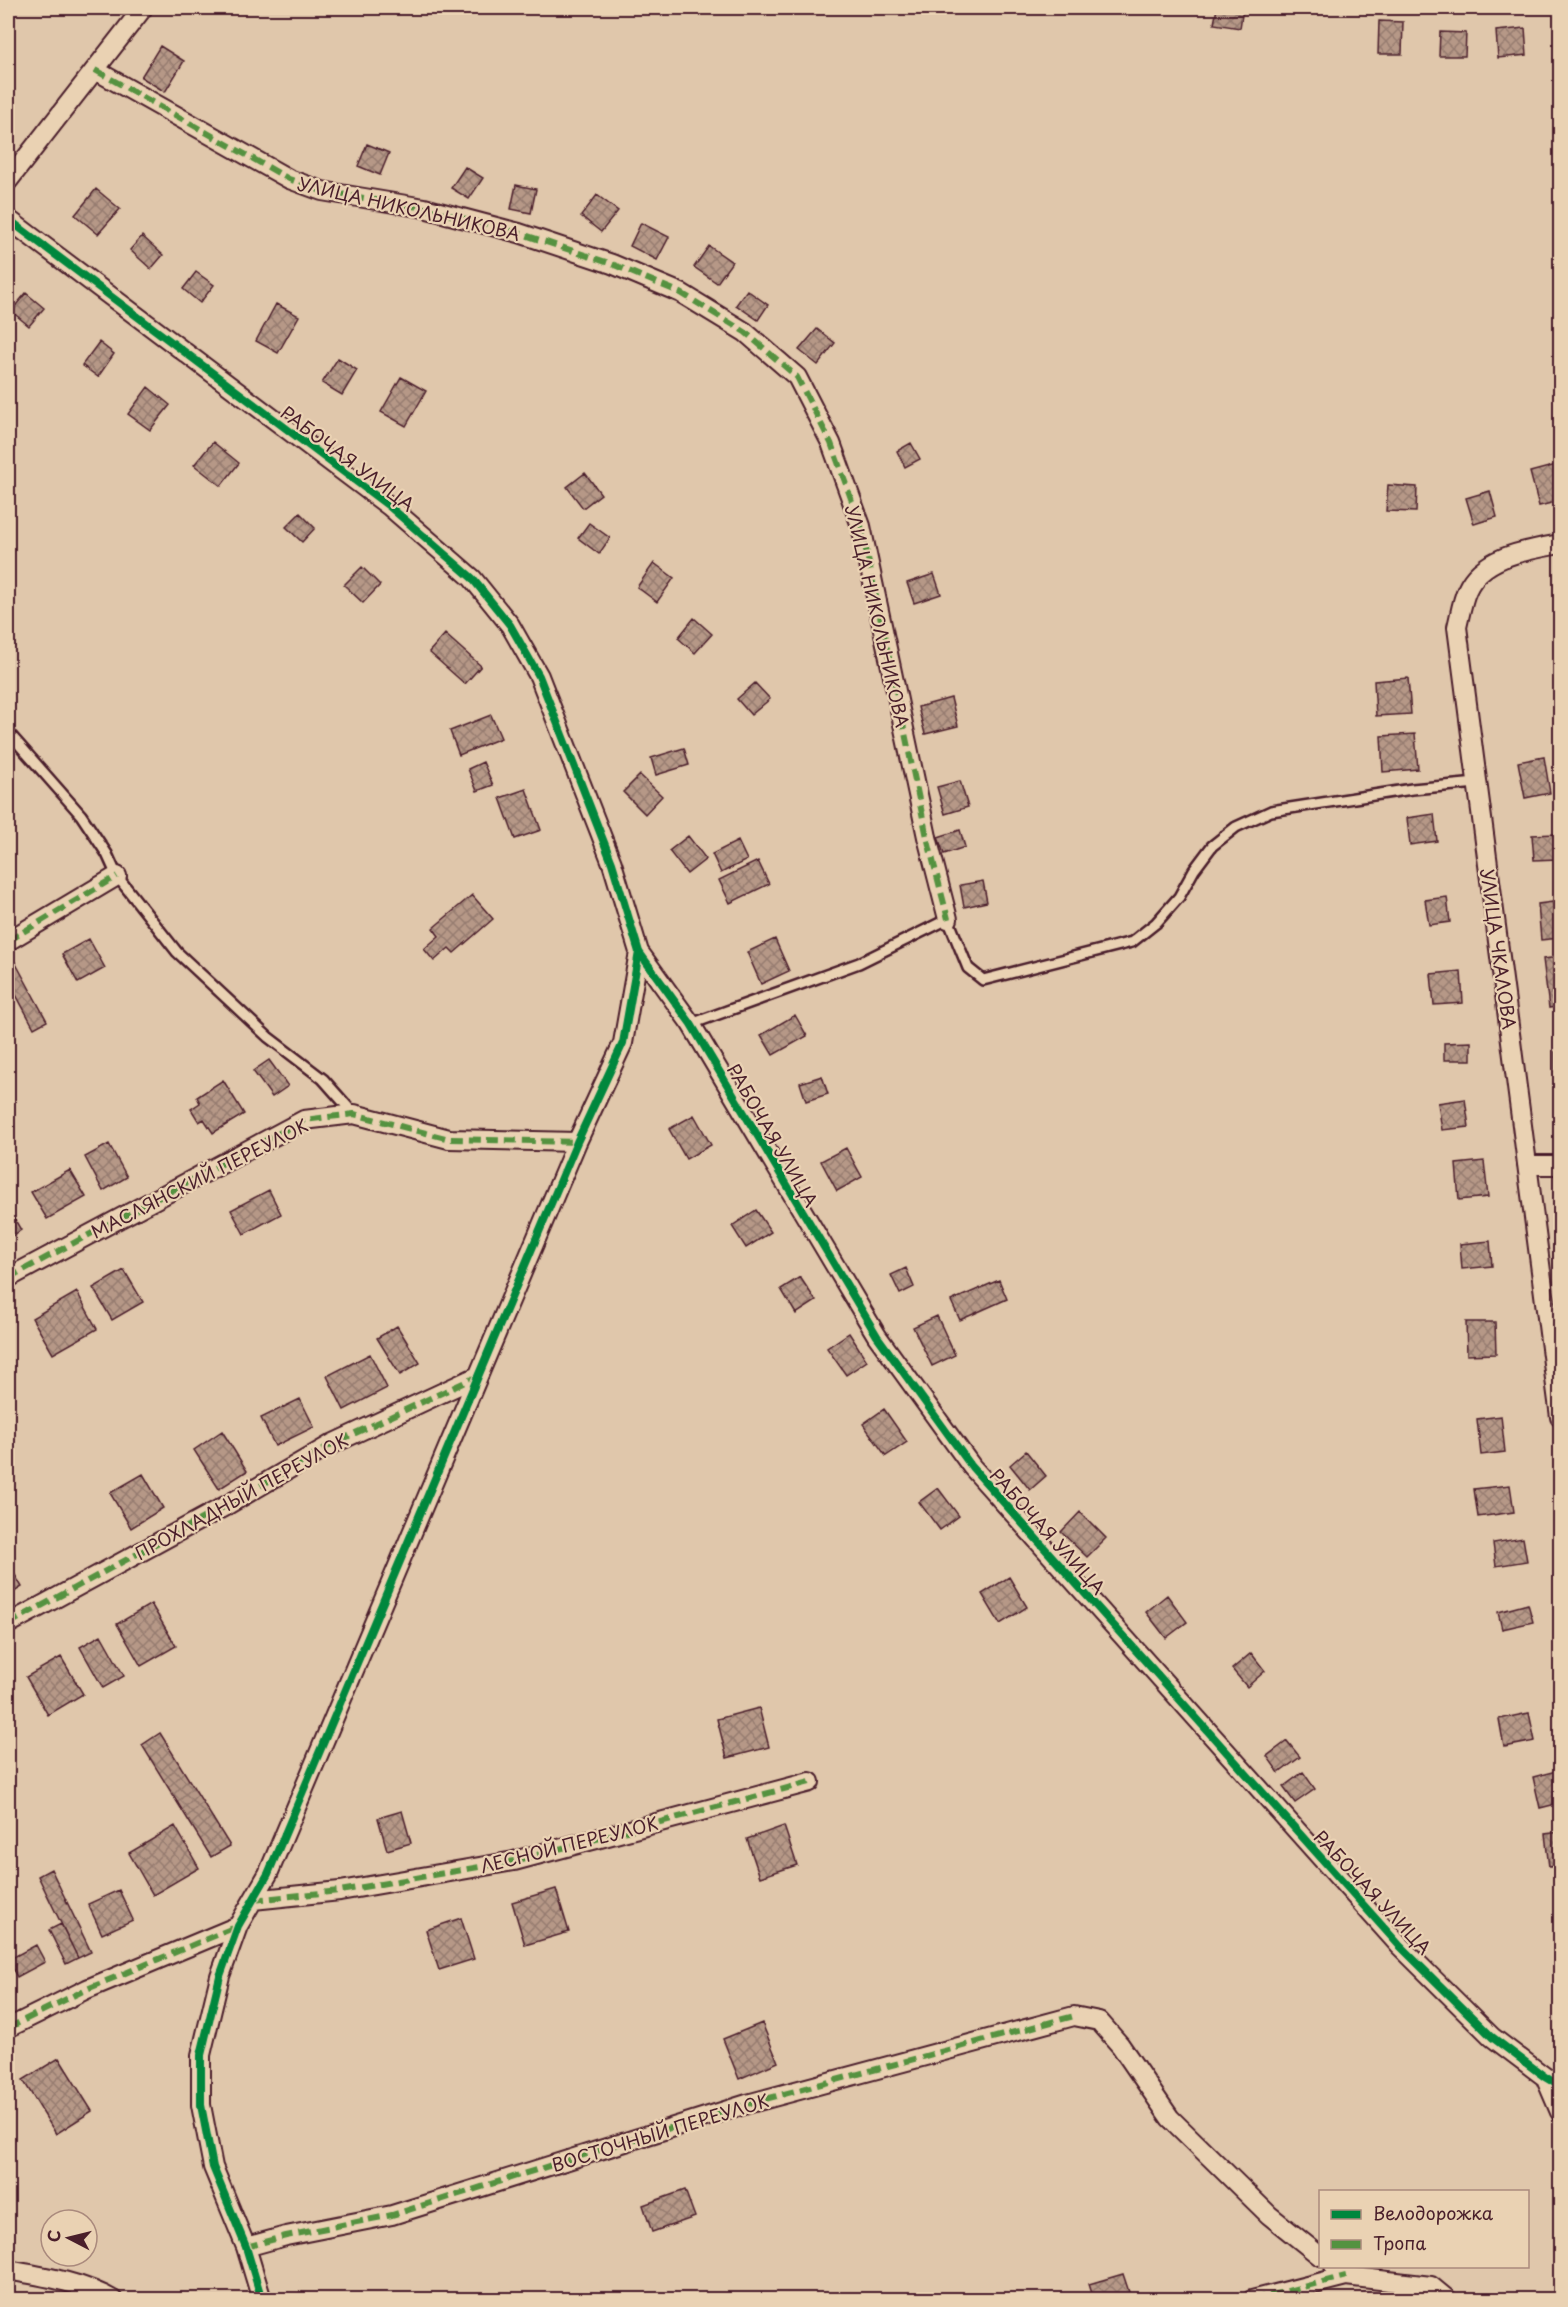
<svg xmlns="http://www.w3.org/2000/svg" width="1568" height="2307" font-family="'Playpen Sans',sans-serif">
	<defs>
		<pattern id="building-cross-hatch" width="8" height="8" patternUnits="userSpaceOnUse" patternTransform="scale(1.5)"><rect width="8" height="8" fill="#b69887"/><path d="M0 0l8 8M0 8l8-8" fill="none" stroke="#967b6f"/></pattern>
	</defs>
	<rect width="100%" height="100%" fill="#e0c7ab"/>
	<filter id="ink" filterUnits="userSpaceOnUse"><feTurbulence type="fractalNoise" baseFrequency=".0167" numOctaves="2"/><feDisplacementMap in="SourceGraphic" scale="12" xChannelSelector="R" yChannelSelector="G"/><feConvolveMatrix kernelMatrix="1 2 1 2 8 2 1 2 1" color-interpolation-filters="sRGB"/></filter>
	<g filter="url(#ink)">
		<path fill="url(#building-cross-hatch)" stroke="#4a1f2b" stroke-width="1.5" d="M1217 8H1243L1240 28 1214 24Z
			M1379 21 1403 22 1402 54H1378Z
			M1525 28 1527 55 1498 58 1496 31Z
			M1440 32 1466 33 1465 56H1439Z
			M160 46 184 61 165 92 141 77Z
			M367 144 389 153 380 175 358 166Z
			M465 167 483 178 469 199 451 188Z
			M516 185 536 189 531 213 511 209Z
			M96 189 120 209 98 234 75 215Z
			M597 195 618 211 601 232 581 216Z
			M641 223 669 237 657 260 630 246Z
			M142 236 163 255 151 269 130 250Z
			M709 246 732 262 717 283 694 267Z
			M196 272 214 285 200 303 183 289Z
			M747 290 768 305 758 320 736 305Z
			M26 293 44 308 29 326 11 311Z
			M276 304 299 316 278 353 256 341Z
			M817 329 835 343 818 365 799 350Z
			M99 342 114 354 98 377 82 365Z
			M338 358 357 370 342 395 322 383Z
			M401 377 426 391 406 426 381 412Z
			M148 387 170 405 150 430 128 414Z
			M213 442 239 463 221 486 194 465Z
			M911 443 920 459 905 467 897 451Z
			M1560 464V501L1539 506 1530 472Z
			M585 473 601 494 583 508 567 487Z
			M1388 485 1417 487 1416 512 1386 511Z
			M1490 491 1497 517 1474 524 1466 498Z
			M300 513 315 528 302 542 286 527Z
			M589 523 610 538 599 554 578 538Z
			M654 563 674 578 657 602 637 587Z
			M362 567 380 585 363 603 344 585Z
			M934 574 941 594 914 603 907 583Z
			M694 618 712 634 695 653 678 638Z
			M445 634 481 666 465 684 429 652Z
			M1408 678 1411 714 1376 716 1374 681Z
			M755 683 770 699 751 715 737 699Z
			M951 698 958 726 925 734 918 707Z
			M491 715 501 738 459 755 450 731Z
			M1415 734 1418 769 1383 772 1381 736Z
			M684 748 689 765 656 775 651 758Z
			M1544 757 1550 793 1525 798 1518 762Z
			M483 762 493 785 477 791 468 769Z
			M640 775 662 796 645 814 623 792Z
			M960 781 968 807 945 814 937 787Z
			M526 789 541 830 515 839 500 798Z
			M1434 814 1437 841 1410 845 1407 818Z
			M960 830 965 847 944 854 938 837Z
			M1556 834 1557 859 1534 860 1532 835Z
			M688 836 706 859 687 874 669 851Z
			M738 841 747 860 721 873 712 854Z
			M758 861 769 884 730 903 719 880Z
			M983 881 987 902 964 907 960 885Z
			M472 895 493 919 454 953 449 948 434 961 424 949 439 936 433 928Z
			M1447 897 1450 922 1429 925 1425 900Z
			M1560 901V938L1541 940 1538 904Z
			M89 939 105 968 78 983 62 954Z
			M775 939 789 971 761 984 747 952Z
			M1560 957V1006L1549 1008 1543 959Z
			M15 962 47 1021 34 1028 8 980V967Z
			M1461 971 1463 1003 1434 1005 1431 974Z
			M795 1015 807 1036 773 1055 761 1035Z
			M1471 1042V1060H1444V1043Z
			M1555 1052H1560V1078H1555Z
			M269 1060 288 1086 272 1097 253 1071Z
			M822 1076 828 1094 806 1101 800 1083Z
			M223 1080 244 1114 213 1133 204 1119 199 1122 191 1109 200 1103 197 1097Z
			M1465 1099 1469 1127 1442 1130 1438 1103Z
			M694 1115 711 1145 686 1159 669 1129Z
			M109 1144 127 1177 103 1191 85 1157Z
			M846 1148 862 1177 837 1191 821 1161Z
			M1484 1161 1488 1197 1459 1200 1456 1164Z
			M70 1170 86 1197 47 1219 31 1192Z
			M269 1190 281 1214 244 1234 231 1210Z
			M8 1208 21 1230 8 1239Z
			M756 1210 771 1232 746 1248 732 1226Z
			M1490 1241 1492 1266 1462 1269 1460 1244Z
			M906 1268 914 1287 900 1294 891 1275Z
			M124 1270 143 1302 112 1320 93 1288Z
			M800 1277 816 1301 796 1314 781 1289Z
			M999 1280 1007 1299 960 1320 951 1301Z
			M77 1292 97 1329 53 1354 32 1318Z
			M937 1316 955 1355 932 1366 913 1327Z
			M1466 1322H1495L1496 1354 1467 1355Z
			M397 1326 420 1363 400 1375 377 1338Z
			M849 1333 867 1361 846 1375 827 1348Z
			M370 1354 387 1388 344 1410 327 1376Z
			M300 1399 314 1427 275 1446 261 1418Z
			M884 1409 907 1442 886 1456 863 1424Z
			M1501 1416 1505 1452 1481 1455 1477 1419Z
			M222 1431 247 1471 219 1489 194 1450Z
			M1026 1451 1046 1476 1030 1490 1010 1465Z
			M143 1474 163 1508 131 1528 110 1493Z
			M1510 1485 1514 1512 1478 1517 1474 1489Z
			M938 1488 959 1516 940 1530 919 1502Z
			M1080 1512 1106 1538 1087 1557 1061 1532Z
			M1523 1538 1527 1561 1496 1566 1493 1543Z
			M8 1563 22 1587 8 1596Z
			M1009 1577 1027 1607 1000 1624 982 1594Z
			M1167 1595 1187 1622 1166 1638 1146 1612Z
			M151 1604 176 1646 141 1666 117 1624Z
			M1528 1604 1533 1622 1502 1629 1498 1612Z
			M101 1635 124 1676 103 1688 80 1647Z
			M1251 1653 1265 1671 1247 1687 1232 1669Z
			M61 1657 83 1694 48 1715 26 1677Z
			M759 1708 769 1747 727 1758 717 1719Z
			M1529 1713 1535 1741 1504 1747 1499 1719Z
			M160 1733 230 1846 211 1857 142 1745Z
			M1287 1741 1300 1757 1279 1773 1267 1756Z
			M1560 1770V1803L1540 1808 1533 1777Z
			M1303 1772 1315 1789 1295 1803 1283 1787Z
			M402 1811 411 1843 387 1850 378 1818Z
			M175 1826 199 1868 153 1895 129 1853Z
			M784 1826 797 1865 760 1877 747 1839Z
			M1560 1832V1865L1549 1867 1545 1834Z
			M51 1869 91 1952 78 1958 38 1876Z
			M556 1889 569 1932 525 1945 512 1902Z
			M119 1890 133 1920 102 1934 88 1904Z
			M461 1918 474 1959 439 1970 426 1930Z
			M61 1924 78 1958 66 1964 49 1930Z
			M36 1945 45 1962 17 1977 8 1960Z
			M762 2023 778 2062 739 2079 723 2039Z
			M59 2058 92 2111 56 2134 23 2080Z
			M685 2190 695 2217 652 2232 643 2205Z
			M1123 2274 1131 2298 1094 2300 1089 2284Z"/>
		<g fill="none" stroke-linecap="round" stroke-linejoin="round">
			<defs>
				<path id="lane" d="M8 732 81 815 107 854 117 876 177 952 268 1037 323 1079 354 1114
					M691 1024 859 963 948 919 968 968 983 980 1132 942 1156 923 1179 897 1194 870 1212 846 1236 827 1271 811 1412 789 1477 783"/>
				<path id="street" d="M95 70 289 179 322 191 424 208 519 233 612 264 681 293 745 332 797 377 831 443 861 526 927 837 948 919
					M8 181 143 8
					M8 219 389 506 472 578 510 625 539 676 612 863 639 952 691 1024 877 1336 972 1467 1399 1945 1492 2037 1545 2077 1560 2086
					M1560 544C1528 550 1482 556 1467 590 1462 601 1460 615 1457 627L1560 1417
					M8 941 117 876
					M1527 1165H1560
					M8 1278 304 1120 354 1114 449 1139 577 1142
					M8 1624 229 1504 332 1444 478 1376
					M253 1900 340 1891 514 1861 810 1782
					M8 2028 87 1989 238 1926
					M1545 2077 1560 2112
					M246 2247 286 2236 392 2215 747 2104 1074 2016 1099 2021 1120 2045 1170 2118 1269 2215 1320 2256
					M1334 2266 1346 2276 1431 2286 1448 2300
					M8 2270C42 2276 82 2282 113 2300
					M262 2300 246 2247 213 2167 201 2105V2055L220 1976 238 1926 268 1874 577 1142 623 1043 639 952
					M1252 2300 1346 2276"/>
			</defs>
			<use href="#lane" stroke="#4a1f2b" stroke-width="14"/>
			<use href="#street" stroke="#4a1f2b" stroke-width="22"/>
			<use href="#lane" stroke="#ead2b3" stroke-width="9"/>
			<use href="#street" stroke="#ead2b3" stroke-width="18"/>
			<path stroke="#549240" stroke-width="6" stroke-dasharray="12 6" stroke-linecap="butt" d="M95 70 289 179 322 191 424 208 519 233 612 264 681 293 745 332 797 377 831 443 861 526 927 837 948 919
				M8 941 117 876
				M8 1278 304 1120 354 1114 449 1139 577 1142
				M8 1624 229 1504 332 1444 478 1376
				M253 1900 340 1891 514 1861 810 1782
				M8 2028 87 1989 238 1926
				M246 2247 286 2236 392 2215 747 2104 1074 2016
				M1252 2300 1346 2276"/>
			<defs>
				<path id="cycleway" d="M8 219 389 506 472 578 510 625 539 676 612 863 639 952 691 1024 877 1336 972 1467 1399 1945 1492 2037 1545 2077 1560 2086
					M262 2300 246 2247 213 2167 201 2105V2055L220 1976 238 1926 268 1874 577 1142 623 1043 639 952"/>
			</defs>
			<use href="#cycleway" stroke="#ead2b3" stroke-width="11"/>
			<use href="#cycleway" stroke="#00873e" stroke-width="8"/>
		</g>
	</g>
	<g text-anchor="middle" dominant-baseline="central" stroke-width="4.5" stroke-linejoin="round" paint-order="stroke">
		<g font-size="18" fill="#4a1f2b" stroke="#ead2b3">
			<text transform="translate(409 208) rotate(13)">УЛИЦА НИКОЛЬНИКОВА</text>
			<text transform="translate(348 458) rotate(37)">РАБОЧАЯ УЛИЦА</text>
			<text transform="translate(878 616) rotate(77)">УЛИЦА НИКОЛЬНИКОВА</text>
			<text transform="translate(1499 949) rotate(82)">УЛИЦА ЧКАЛОВА</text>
			<text transform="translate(773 1135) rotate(60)">РАБОЧАЯ УЛИЦА</text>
			<text transform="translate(199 1178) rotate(-27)">МАСЛЯНСКИЙ ПЕРЕУЛОК</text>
			<text transform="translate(241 1496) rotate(-29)">ПРОХЛАДНЫЙ ПЕРЕУЛОК</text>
			<text transform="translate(1048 1531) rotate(48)">РАБОЧАЯ УЛИЦА</text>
			<text transform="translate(569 1844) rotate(-14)">ЛЕСНОЙ ПЕРЕУЛОК</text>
			<text transform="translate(1373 1892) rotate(47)">РАБОЧАЯ УЛИЦА</text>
			<text transform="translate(660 2132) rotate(-17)">ВОСТОЧНЫЙ ПЕРЕУЛОК</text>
		</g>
	</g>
	<rect width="1568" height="2307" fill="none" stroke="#ead2b3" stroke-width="30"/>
	<rect x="15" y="15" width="1538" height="2277" fill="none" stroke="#4a1f2b" stroke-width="2" filter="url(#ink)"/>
	<rect x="1319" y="2190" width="210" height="78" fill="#ead2b3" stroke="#aa8a7d" stroke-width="1.5"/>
	<rect x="1331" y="2210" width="30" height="9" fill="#00873e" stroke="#aa8a7d" stroke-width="1.5"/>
	<text x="1373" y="2220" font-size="18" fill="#4a1f2b">Велодорожка</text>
	<rect x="1331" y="2240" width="30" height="9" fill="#549240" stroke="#aa8a7d" stroke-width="1.5"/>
	<text x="1373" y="2250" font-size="18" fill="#4a1f2b">Тропа</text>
	<g transform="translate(69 2238) rotate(277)"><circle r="28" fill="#ead2b3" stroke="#aa8a7d" stroke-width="1.5"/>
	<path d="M0-4.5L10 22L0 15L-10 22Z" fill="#4a1f2b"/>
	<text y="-9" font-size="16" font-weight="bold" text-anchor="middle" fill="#4a1f2b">С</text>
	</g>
</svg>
